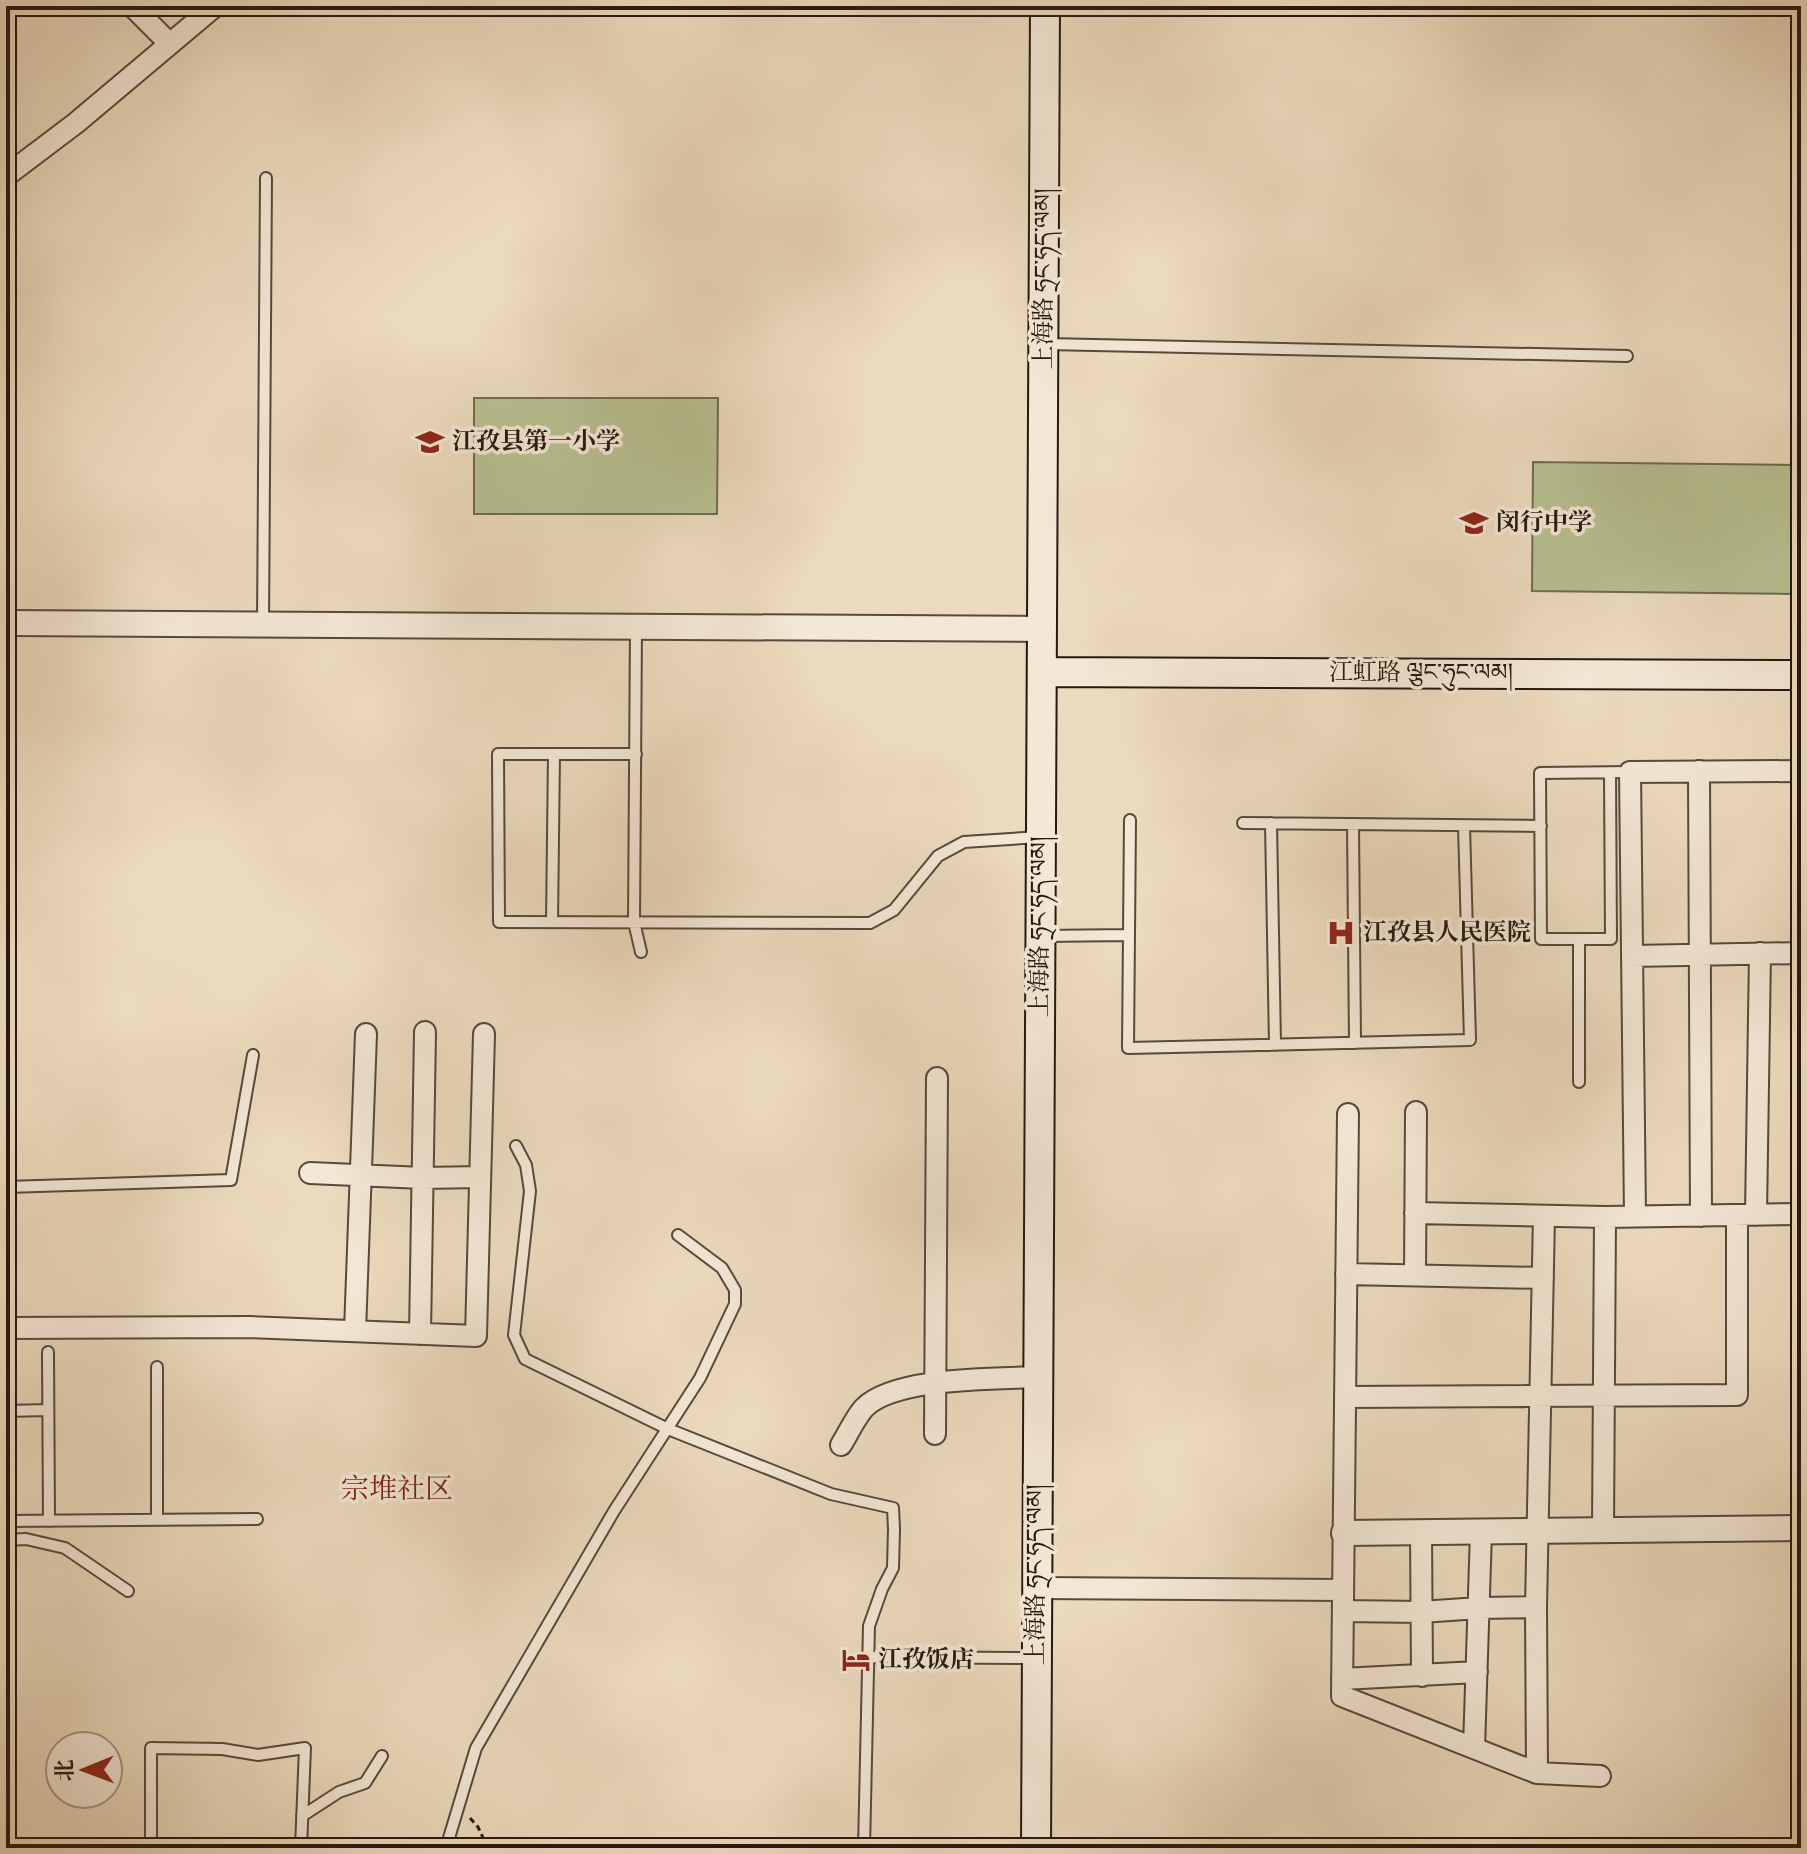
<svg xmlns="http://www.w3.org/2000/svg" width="1807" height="1854" font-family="'IM FELL English','Noto Serif SC','Noto Serif Tibetan',serif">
	<rect width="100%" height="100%" fill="#ecdabe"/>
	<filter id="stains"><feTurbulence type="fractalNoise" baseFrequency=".0025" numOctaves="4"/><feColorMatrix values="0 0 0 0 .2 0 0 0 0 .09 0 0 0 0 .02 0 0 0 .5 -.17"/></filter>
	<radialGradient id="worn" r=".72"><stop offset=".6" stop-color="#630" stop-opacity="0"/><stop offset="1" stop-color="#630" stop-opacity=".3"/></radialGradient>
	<path fill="#b7c091" stroke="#6e6c50" stroke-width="2" d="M474 398H718L717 514H474Z
		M1533 462 1794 465 1793 594 1532 591Z"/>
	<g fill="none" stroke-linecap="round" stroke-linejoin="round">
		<defs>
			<path id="service" d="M6 148 7 6
				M1046 344 1627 356
				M263 624 266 178
				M636 627 634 922 641 952
				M636 754H498L499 922 870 923 894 910 938 856 964 842 1039 837
				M1610 773 1611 939H1541L1540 773 1630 772
				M1130 820 1128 1048 1470 1040 1464 826
				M1243 823 1541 826
				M1271 823 1275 1045
				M1353 824 1355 1043
				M552 922 554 754
				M1042 936 1128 935
				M1579 1082V939
				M516 1146 526 1165 530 1191 514 1335 525 1359 668 1429 831 1494 893 1508 894 1529 893 1568 882 1589 869 1626 864 1848
				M6 1187 231 1180 253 1055
				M48 1352 49 1521
				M157 1367V1520
				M6 1411 48 1410
				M6 1521 257 1519
				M6 1540 26 1539 65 1548 128 1591
				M869 1657 1035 1658
				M302 1816 339 1792 365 1783 382 1756
				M151 1848V1748L222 1749 258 1755 305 1748 301 1848
				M446 1848 476 1748 614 1511 700 1378 735 1304V1290L722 1268 678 1235"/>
			<path id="minor" d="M132 6 170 44
				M6 176 76 123 215 6
				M1699 771 1701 1216
				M1632 956 1801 953
				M1348 1114 1342 1696 1537 1773 1600 1776
				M310 1173 423 1178 480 1177
				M1415 1213 1605 1217 1801 1214
				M1756 1215 1760 953
				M1635 1216 1630 772 1801 771
				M1346 1274 1543 1278
				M1415 1275 1416 1112
				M6 1328 250 1327 476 1336 484 1034
				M355 1331 366 1034
				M420 1334 425 1032
				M1345 1397 1737 1395V1215
				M935 1434 937 1078
				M841 1445C848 1434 855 1418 864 1408 894 1377 995 1379 1037 1377
				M1603 1530 1605 1217
				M1421 1533 1422 1676
				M1036 1588 1343 1590
				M1343 1611 1421 1612 1479 1608 1536 1607
				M1342 1679 1477 1672
				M1474 1748 1481 1532
				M1537 1773 1536 1607 1544 1216"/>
			<path id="tertiary" d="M6 623 1043 629
				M1344 1533 1801 1528"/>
			<path id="secondary" d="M1042 672 1801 675
				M1036 1848 1045 6"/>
		</defs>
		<use href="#service" stroke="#57493c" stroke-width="14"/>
		<use href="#minor" stroke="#57493c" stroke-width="24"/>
		<use href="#tertiary" stroke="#57493c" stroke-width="28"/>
		<use href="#secondary" stroke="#251910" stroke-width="32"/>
		<path stroke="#251910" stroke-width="3" stroke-dasharray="6 4" stroke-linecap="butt" d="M470 1818 478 1827 485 1842 541 1845 564 1848"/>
		<use href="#service" stroke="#f3e7d5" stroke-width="10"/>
		<use href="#minor" stroke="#f3e7d5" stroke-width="20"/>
		<use href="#tertiary" stroke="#f3e7d5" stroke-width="24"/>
		<use href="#secondary" stroke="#f3e7d5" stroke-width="28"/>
	</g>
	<defs>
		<symbol id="school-bare" viewBox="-9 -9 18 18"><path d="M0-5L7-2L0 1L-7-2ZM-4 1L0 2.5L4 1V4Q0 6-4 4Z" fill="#8f2418" stroke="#f3e7d5" stroke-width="2.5" paint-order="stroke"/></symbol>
		<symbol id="hospital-bare" viewBox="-9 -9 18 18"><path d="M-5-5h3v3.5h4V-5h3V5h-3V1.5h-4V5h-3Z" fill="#8f2418" stroke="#f3e7d5" stroke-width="2.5" paint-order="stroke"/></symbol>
		<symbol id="hotel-bare" viewBox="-9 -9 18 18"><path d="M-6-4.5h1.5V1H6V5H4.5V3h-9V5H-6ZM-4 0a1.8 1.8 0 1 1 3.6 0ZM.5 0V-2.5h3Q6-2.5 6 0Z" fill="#8f2418" stroke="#f3e7d5" stroke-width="2.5" paint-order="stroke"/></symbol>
	</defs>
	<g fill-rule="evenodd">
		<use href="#school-bare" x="410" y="422" width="40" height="40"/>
		<use href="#school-bare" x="1454" y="503" width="40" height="40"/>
		<use href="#hospital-bare" x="1321" y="913" width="40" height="40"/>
		<use href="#hotel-bare" x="836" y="1640" width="40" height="40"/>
	</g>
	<g text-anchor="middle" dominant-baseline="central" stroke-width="7" stroke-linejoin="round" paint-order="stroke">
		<g font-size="24" fill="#251910" stroke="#f3e7d5">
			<text transform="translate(1044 279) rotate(-90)">上海路 ཧྲང་ཧད་ལམ།</text>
			<text x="1421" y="673">江虹路 ལྕང་ཧུང་ལམ།</text>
			<text transform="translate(1040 927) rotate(-90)">上海路 ཧྲང་ཧད་ལམ།</text>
			<text transform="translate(1036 1575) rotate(-90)">上海路 ཧྲང་ཧད་ལམ།</text>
		</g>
		<g font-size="24" font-weight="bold" fill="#251910" stroke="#f3e7d5" text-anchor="start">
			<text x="452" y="442">江孜县第一小学</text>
			<text x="1496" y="523">闵行中学</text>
			<text x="1363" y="933">江孜县人民医院</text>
			<text x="878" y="1660">江孜饭店</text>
		</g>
		<g font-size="28" fill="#7a1f14" stroke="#f3e7d5">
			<text x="397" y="1490">宗堆社区</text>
		</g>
	</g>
	<rect width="1807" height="1854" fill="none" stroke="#ecdabe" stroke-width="32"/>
	<rect x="8" y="8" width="1791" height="1838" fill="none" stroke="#251910" stroke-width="4"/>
	<rect x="16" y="16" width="1775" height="1822" fill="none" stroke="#251910" stroke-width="2"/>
	<g transform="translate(84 1770) rotate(269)"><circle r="38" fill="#f3e7d5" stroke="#a19586" stroke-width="2"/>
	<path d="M0-6L14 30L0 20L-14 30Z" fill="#8f2418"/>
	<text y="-12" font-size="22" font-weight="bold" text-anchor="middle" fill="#251910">北</text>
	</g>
	<rect width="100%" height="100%" filter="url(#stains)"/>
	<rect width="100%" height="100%" fill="url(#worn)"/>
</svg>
